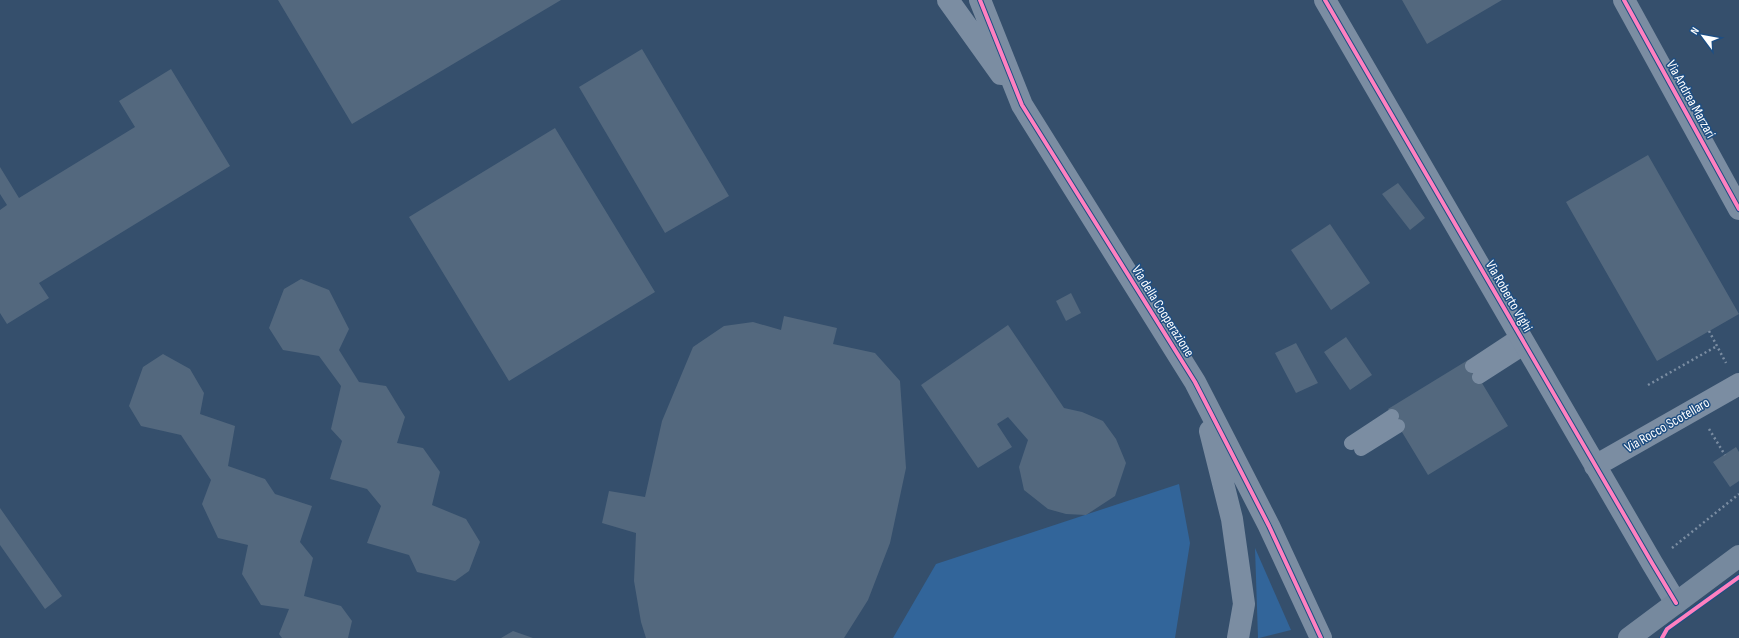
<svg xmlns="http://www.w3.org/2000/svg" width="1739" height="638" font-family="'Sofia Sans Condensed',sans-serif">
	<rect width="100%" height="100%" fill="#354f6c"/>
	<path fill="#32659a" d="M1179 484 1190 543 1175 638H893L936 564Z
		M1255 548 1291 630 1259 638H1258Z"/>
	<path fill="#53687e" d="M278 0H561L352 124Z
		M1402 0H1502L1427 44Z
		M642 49 729 196 665 233 579 87Z
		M171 69 230 166 39 283 49 298 7 324 0 313V210L7 205 0 194V167L19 198 135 127 119 101Z
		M555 128 655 292 509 381 409 217Z
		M1648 155 1739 314 1657 361 1566 202Z
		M1398 183 1425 218 1410 230 1382 194Z
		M1330 224 1370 283 1331 310 1291 250Z
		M301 279 329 290 349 329 339 350 359 382 386 386 405 417 397 443 423 448 440 472 432 505 466 519 480 542 469 571 455 581 417 572 409 555 367 543 381 506 367 489 330 479 342 441 331 429 341 386 319 356 283 350 269 328 284 289Z
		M1071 293 1081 313 1066 321 1056 301Z
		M784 316 837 328 833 344 875 353 900 381 906 468 890 543 868 600 844 638H646L641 622 634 581 636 533 602 523 609 491 645 497 662 421 693 347 724 326 753 322 781 330Z
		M1008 325 1064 408 1082 412 1103 421 1116 439 1126 463 1115 496 1086 515 1066 514 1048 509 1024 490 1019 467 1028 440 1008 417 997 424 1012 447 978 468 921 385Z
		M1346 337 1372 375 1350 390 1324 352Z
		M1296 343 1318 383 1296 393 1275 353Z
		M163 354 190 369 204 393 200 414 235 426 228 466 265 479 275 494 312 506 300 542 313 558 304 596 341 606 352 621 348 638H282L279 634 289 609 261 605 242 574 248 545 218 538 202 504 211 480 181 435 141 426 129 406 143 367Z
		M1468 360 1508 426 1428 475 1388 409Z
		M1736 447 1739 452V481L1730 487 1713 462Z
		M0 508 62 596 45 609 0 545Z
		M513 631 533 638H501Z"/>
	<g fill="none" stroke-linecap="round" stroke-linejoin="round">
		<path stroke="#7b8da2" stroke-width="2.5" stroke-dasharray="2 3" stroke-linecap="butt" d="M1709 331 1726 363
			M1648 385 1717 346
			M1709 429 1725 455
			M1672 548 1739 494"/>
		<path stroke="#7b8da2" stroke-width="14" d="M1472 366 1519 335
			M1479 377 1526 347
			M1351 443 1392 416
			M1361 449 1398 426"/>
		<path stroke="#7b8da2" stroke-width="22" d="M1325 0 1652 563 1676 603
			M1624 0 1739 209
			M1595 466 1739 384"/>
		<path stroke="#7b8da2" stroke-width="22" d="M948 0 1001 74
			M980 0 1022 105 1195 382 1269 526 1321 638
			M1210 431 1232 519 1244 604 1238 638"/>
		<path stroke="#76899e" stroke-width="22" d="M1629 638 1739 556"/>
		<defs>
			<path id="cycleway" d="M980 0 1022 105 1195 382 1269 526 1321 638
				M1325 0 1652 563 1676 603
				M1624 0 1739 209
				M1662 638 1667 629 1739 577"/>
		</defs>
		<use href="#cycleway" stroke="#1e4e82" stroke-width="6"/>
		<use href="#cycleway" stroke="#ff80c0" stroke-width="4"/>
	</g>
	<g text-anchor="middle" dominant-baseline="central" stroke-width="3" stroke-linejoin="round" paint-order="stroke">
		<g font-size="14" fill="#fff" stroke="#1e4e82">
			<text transform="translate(1691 99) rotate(61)">Via Andrea Marzari</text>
			<text transform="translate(1509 296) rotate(60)">Via Roberto Vighi</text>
			<text transform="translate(1163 311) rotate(58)">Via della Cooperazione</text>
			<text transform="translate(1667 425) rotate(-30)">Via Rocco Scotellaro</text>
		</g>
	</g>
	<g transform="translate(1703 36) rotate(302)" stroke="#1e4e82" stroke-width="3" paint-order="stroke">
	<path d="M0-3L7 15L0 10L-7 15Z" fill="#ffffff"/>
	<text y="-6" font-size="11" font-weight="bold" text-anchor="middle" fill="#ffffff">N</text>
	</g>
</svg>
